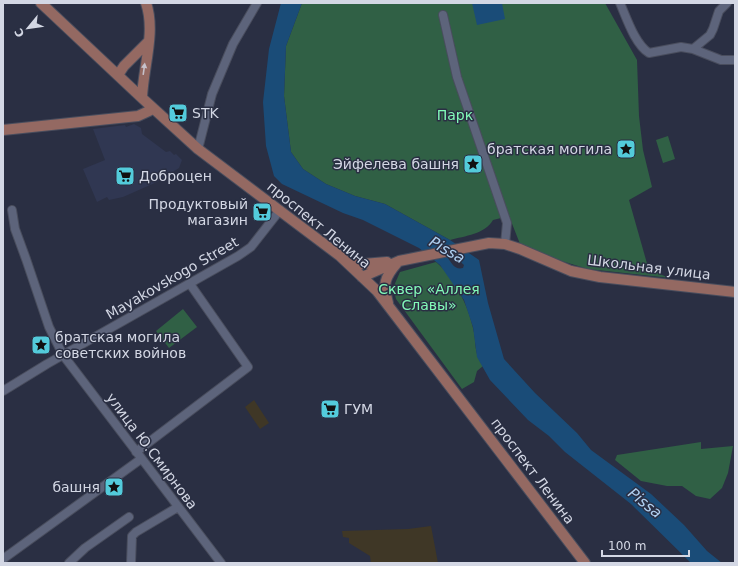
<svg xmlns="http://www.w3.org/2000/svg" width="738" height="566" font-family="'DejaVu Sans',sans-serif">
	<rect width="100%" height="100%" fill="#2a2f43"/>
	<path fill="#303752" d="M134 124 141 128 142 134 166 152 170 151 174 155 176 154 182 160 179 168 157 182 123 197 109 200 107 197 97 202 83 169 105 160 93 129 125 125 126 127Z"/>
	<path fill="#3f3726" d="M254 400 269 423 260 429 245 407Z
		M431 526 438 563H371L370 556 349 543V538L343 537 342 531 408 529Z"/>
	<path fill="#306045" d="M302 3H605L637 60 639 116 643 150 652 187 629 200 648 267 662 275 670 278 588 269 522 249 509 216 493 220C485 234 465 236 450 240L385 204 355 196 326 184 303 169 291 152 284 96 286 46Z
		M668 136 675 159 663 163 656 140Z
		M436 262C454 277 468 305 473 328 477 344 473 351 483 366L477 371 474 382 462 389 396 299 393 288 400 272Z
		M183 309 197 327 169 348 156 331Z
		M701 442V449L733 446 728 473 722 488 710 499 696 496 682 486H667L641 481 615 460 617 455Z"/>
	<path fill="#1a4c78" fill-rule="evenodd" d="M281 3H302L286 46 284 96 291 152 303 169 326 184 355 196 385 204 450 240 479 260 488 303 504 359 535 393 577 433 591 450 651 494 684 525 707 551 722 563H691L631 504 565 452 549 436 528 420 490 380 477 357 473 327 464 300 440 265 419 248 363 220 343 213 282 184 274 176 266 146 263 102 269 49ZM454 256 464 265 463 268C455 270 452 264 448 258Z
		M472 3H502L505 19 477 25Z"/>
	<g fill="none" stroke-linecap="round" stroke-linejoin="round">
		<defs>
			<path id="minor" d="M620 3C627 19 635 44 649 53L681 47 693 49 721 60H735
				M443 15 457 77 507 223 505 244
				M693 49 710 35 713 29 719 11 727 3
				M198 149 212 94 233 44 257 3
				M12 210 15 229 26 259 49 327 63 355 221 563
				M3 391 47 364 238 256 251 247 280 210
				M136 452 248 367 190 284
				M3 559 141 459
				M69 563 85 548 129 517
				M131 563 132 536 136 532 178 507"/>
			<path id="major" d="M41 3 142 98 198 149 340 256 377 291 585 563
				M118 75 124 66 149 41
				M142 98C143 68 156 32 146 3
				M3 130 138 116 149 111 153 108
				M351 265 387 262
				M362 277 399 261 489 243 505 244 520 249 571 271 600 277 735 292
				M388 303C383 284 384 278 397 263"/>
		</defs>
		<use href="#minor" stroke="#494d5d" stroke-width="10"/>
		<use href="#major" stroke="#494d5d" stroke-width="12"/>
		<use href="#minor" stroke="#5d647b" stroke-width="8"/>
		<use href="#major" stroke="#946962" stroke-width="10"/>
	</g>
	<defs><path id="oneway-solid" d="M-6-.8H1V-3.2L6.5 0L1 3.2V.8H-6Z"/></defs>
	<use fill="#c6c1ca" href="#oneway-solid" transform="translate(144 69) rotate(-82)"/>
	<defs>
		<symbol id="supermarket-square" viewBox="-11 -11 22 22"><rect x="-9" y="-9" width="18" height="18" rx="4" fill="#53cbdb" stroke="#2a2f43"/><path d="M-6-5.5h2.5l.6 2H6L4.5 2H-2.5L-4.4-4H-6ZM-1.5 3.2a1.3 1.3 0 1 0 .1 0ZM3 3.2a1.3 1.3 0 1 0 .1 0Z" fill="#111"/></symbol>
		<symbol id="sight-square" viewBox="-11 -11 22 22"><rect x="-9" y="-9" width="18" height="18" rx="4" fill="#53cbdb" stroke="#2a2f43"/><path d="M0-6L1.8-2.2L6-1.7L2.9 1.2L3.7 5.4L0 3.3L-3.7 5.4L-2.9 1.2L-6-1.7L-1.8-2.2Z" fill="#111"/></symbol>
	</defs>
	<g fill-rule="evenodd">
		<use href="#supermarket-square" x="167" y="102" width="22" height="22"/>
		<use href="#sight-square" x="615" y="138" width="22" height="22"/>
		<use href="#sight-square" x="462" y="153" width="22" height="22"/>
		<use href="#supermarket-square" x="114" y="165" width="22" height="22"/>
		<use href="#supermarket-square" x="251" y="201" width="22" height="22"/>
		<use href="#sight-square" x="30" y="334" width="22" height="22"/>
		<use href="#supermarket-square" x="319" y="398" width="22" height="22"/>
		<use href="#sight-square" x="103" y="476" width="22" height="22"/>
	</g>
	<g text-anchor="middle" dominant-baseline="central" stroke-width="3" stroke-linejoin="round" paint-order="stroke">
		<g font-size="14" fill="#d3d7e4" stroke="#2a2f43" text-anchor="start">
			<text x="192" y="113">STK</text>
			<text x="612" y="149" text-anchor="end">братская могила</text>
			<text x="459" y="164" text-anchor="end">Эйфелева башня</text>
			<text x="139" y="176">Доброцен</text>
			<text x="248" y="204" text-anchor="end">Продуктовый<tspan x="248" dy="16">магазин</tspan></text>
			<text x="55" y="337">братская могила<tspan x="55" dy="16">советских войнов</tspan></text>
			<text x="344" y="409">ГУМ</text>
			<text x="100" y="487" text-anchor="end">башня</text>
		</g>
		<g font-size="14" fill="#82fab8" stroke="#2a2f43">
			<text x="455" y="115">Парк</text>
			<text x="429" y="289">Сквер «Аллея<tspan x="429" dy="16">Славы»</tspan></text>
		</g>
		<g font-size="14" fill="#d3d7e4" stroke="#2a2f43">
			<text transform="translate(319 225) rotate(39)">проспект Ленина</text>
			<text transform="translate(649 267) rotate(7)">Школьная улица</text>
			<text transform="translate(172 278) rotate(-30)">Mayakovskogo Street</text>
			<text transform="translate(152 451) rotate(53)">улица Ю.Смирнова</text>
			<text transform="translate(533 471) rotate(53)">проспект Ленина</text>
		</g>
		<g font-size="15" font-style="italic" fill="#afcff0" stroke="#2a2f43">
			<text transform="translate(447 250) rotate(30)">Pissa</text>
			<text transform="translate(645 503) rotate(39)">Pissa</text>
		</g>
	</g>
	<rect width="738" height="566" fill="none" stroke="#d3d7e4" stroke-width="8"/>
	<g transform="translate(28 28) rotate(241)" stroke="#2a2f43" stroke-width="3" paint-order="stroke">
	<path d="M0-3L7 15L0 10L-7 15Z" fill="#d3d7e4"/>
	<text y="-6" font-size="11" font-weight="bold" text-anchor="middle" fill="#d3d7e4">С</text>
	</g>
	<path d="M602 550v6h87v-6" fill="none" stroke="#d3d7e4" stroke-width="2"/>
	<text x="608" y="550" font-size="12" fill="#d3d7e4" stroke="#2a2f43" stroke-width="3" paint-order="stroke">100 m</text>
</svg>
